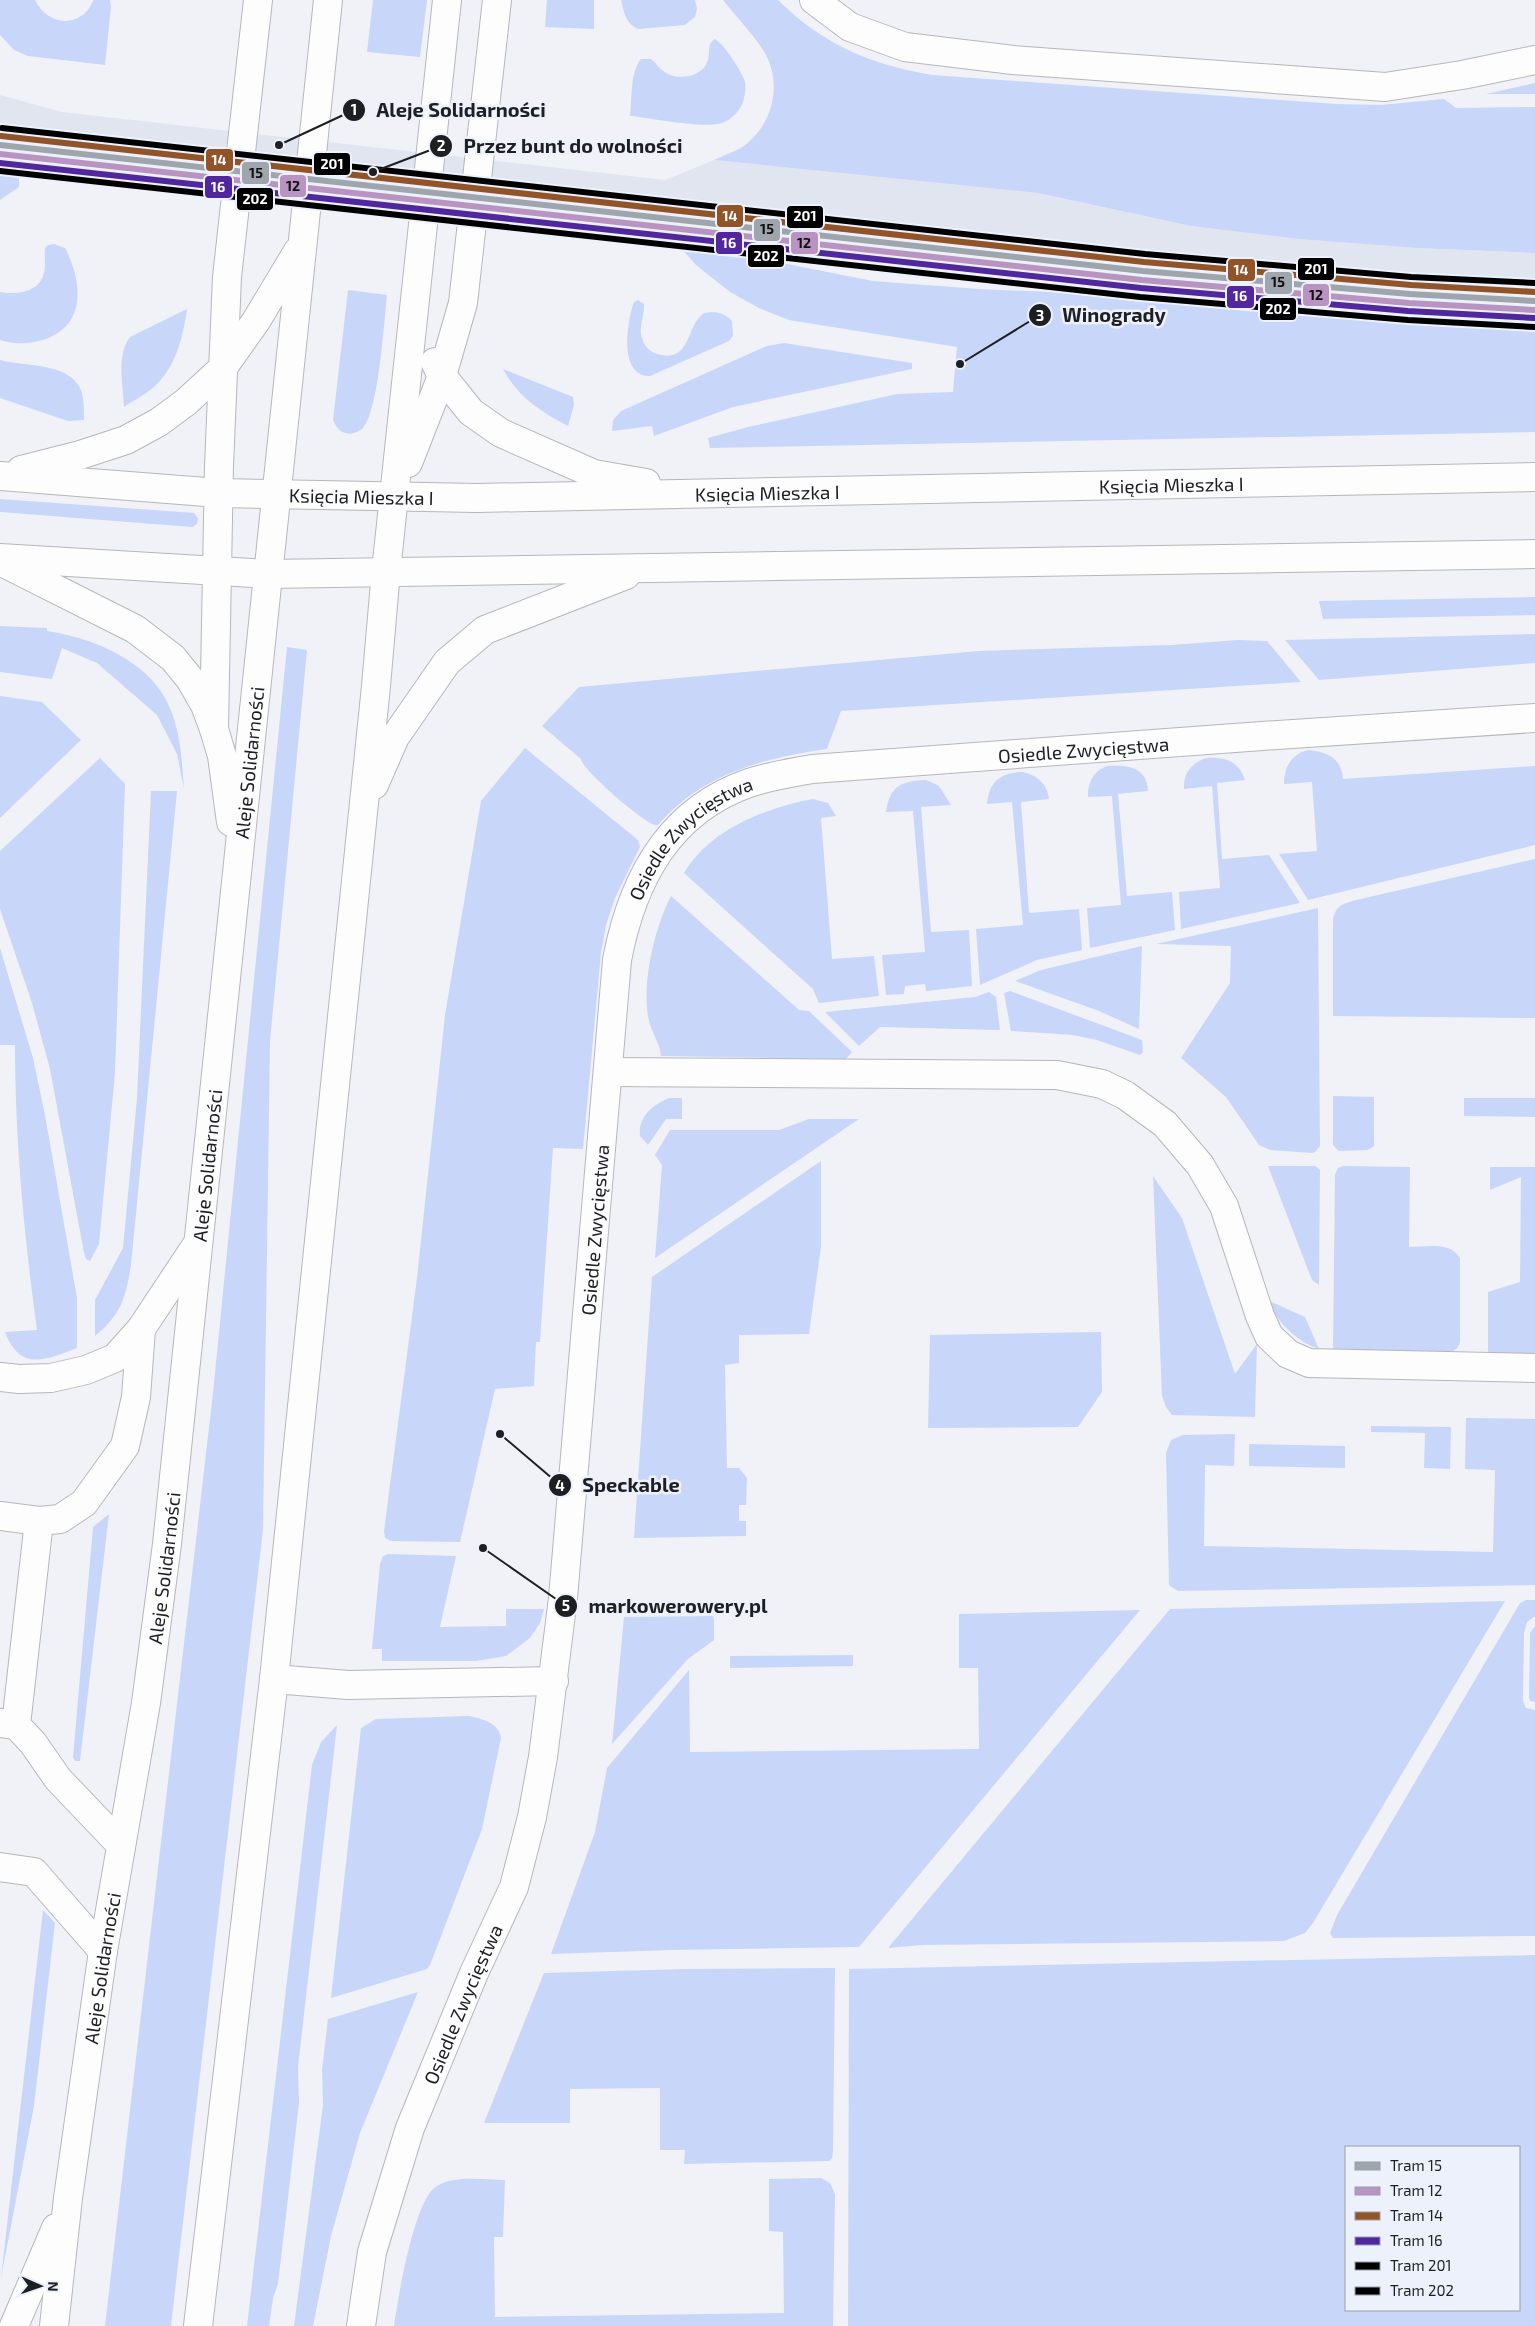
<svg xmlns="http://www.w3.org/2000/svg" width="1535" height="2326" font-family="'Exo 2',sans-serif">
	<rect width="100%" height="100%" fill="#f0f2f8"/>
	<path fill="#e0e5f0" d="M0 95 62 112 665 180 714 160 1038 193 1191 226 1298 239 1416 248 1535 253V324L1337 312 1155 293 1021 287 977 281 927 279 855 269 662 227 58 160 19 169 0 167Z"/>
	<path fill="#c8d6fa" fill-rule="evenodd" d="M0 0H35C44 19 67 29 85 13 89 10 91 4 94 0H110L111 7 105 65 28 56 14 50 0 35Z
		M373 0H427L420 57 367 52Z
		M547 0H594V29L545 27Z
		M621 0H695L697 9 695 17 685 25 639 29C626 25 624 12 621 0Z
		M723 0H778C824 45 869 64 932 75L1336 104 1381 105 1444 99 1456 108 1535 107V253L1416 248 1298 239 1191 226 1038 193 714 160C722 156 731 153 739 149 771 130 783 87 766 55 756 37 736 17 723 0Z
		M715 39C724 44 740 69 744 79 747 87 745 94 743 102 740 111 731 120 722 123 704 129 651 118 630 116 632 99 630 72 641 59H651C655 62 658 67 662 70 675 82 703 78 708 60 710 52 707 43 715 39Z
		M1535 83V94H1486Z
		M0 167 19 169V187L0 200Z
		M54 244 65 248C82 281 87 324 46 339 31 344 15 345 0 340V292C16 295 39 293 44 273 46 265 44 256 45 248L48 245Z
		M686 244 873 281 978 289 1095 294 1338 316 1535 328V432L710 448 708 438 748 427 897 394 953 392 957 347 789 320 759 308 730 292 696 265 681 248Z
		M348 290 387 295C384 322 379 409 363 428 359 432 351 435 345 433 338 431 336 426 333 420Z
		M638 300 644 304C645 315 638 326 642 338 644 346 650 352 657 354 692 364 685 326 704 313 715 311 724 312 732 321L733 336 729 341 650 376C618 377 627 321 634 302Z
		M187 309C183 337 176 367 154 387 145 395 134 400 124 407 123 385 116 355 130 337Z
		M784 343 912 363V369L733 407 654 436 652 426 612 431 613 420 621 411 767 346Z
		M0 360C26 367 73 362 82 393 84 401 84 411 84 420L68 421 0 398Z
		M503 369 573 397 574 405 568 426C540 411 518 397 503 369Z
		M0 499 194 513 198 518 197 524 192 527 0 512Z
		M1535 597V615L1323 619 1319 601Z
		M0 626 47 628V631C95 638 155 663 172 713 181 738 182 763 184 789L177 754 157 715 97 663 62 648 52 679 0 672Z
		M1535 634V663L1319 680 1285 640Z
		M1238 640 1267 641 1301 682 841 711 827 749C763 758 702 774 658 825H655C643 822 582 770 581 759L542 726 579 687 979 651 1171 645Z
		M287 647 307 650 270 1041 263 1530 171 2326H105L213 1393Z
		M0 696 42 702 81 740 0 818Z
		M525 748 638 840 640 847 615 898 606 925 601 953 583 1149 553 1148 540 1342H536L534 1386 495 1389 460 1542 391 1541 385 1538 384 1531 417 1278 445 1015 481 801Z
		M1309 750C1328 752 1342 759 1343 779L1535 766V845L1308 900 1279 854 1317 851 1312 782 1284 784C1284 767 1292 753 1309 750Z
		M100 758 125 784 115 1073 99 1244 90 1261 86 1259 84 1253 50 1069 32 1003 0 909V851Z
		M1206 758C1225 757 1239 761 1245 780L1217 783 1222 859 1269 855 1300 903 1181 929 1179 892 1220 888 1212 786 1184 789C1183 773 1192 763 1206 758Z
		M1108 766C1128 765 1147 767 1148 791L1118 794 1127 896 1172 892 1175 930 1090 948 1087 908 1121 905 1112 796 1088 797C1088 783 1093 770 1108 766Z
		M1022 772C1037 775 1047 783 1049 799L1021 802 1029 913 1079 909 1082 950 1037 960 980 985 976 929 1023 925 1012 802 987 804C989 782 1000 773 1022 772Z
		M926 780 939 786 951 805 921 807 931 932 969 930 972 986 926 991 925 984 905 986 904 994 886 995 882 955 925 952 913 811 886 812C890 785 902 781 926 780Z
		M151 791H177L131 1265C126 1297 121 1315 95 1336V1300L123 1248 137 1098Z
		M813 799 828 803 836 816 821 818 832 959 874 956 879 996 819 1003 813 989 684 873C710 829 765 808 813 799Z
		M1535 859V1018L1333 1016V919C1336 907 1340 905 1352 901Z
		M671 896 799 1010 809 1011 852 1052 846 1059 661 1056C660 1043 650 1030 648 1016 642 981 655 927 671 896Z
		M1318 908 1320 1146 1315 1152 1312 1153 1270 1150 1259 1145 1226 1097 1181 1058 1230 983 1231 946 1156 944Z
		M1142 946 1139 1029 1099 1011 1015 981 1041 970Z
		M0 948 33 1058 45 1115 77 1298V1348C45 1360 20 1372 5 1332L37 1330C24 1235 15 1141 15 1045H0Z
		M1010 991 1142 1040 1143 1052 1140 1055 1097 1040 1073 1035 1011 1031 1004 993Z
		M989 992 996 997 1000 1030 880 1027 859 1046 825 1012 975 997Z
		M1333 1096 1374 1097V1146L1368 1150 1339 1151 1333 1145Z
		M669 1098H682V1119H666L648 1145 640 1136C638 1116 653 1105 669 1098Z
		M1464 1098H1535V1117L1464 1116Z
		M809 1119H859L655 1258 662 1165 655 1155 670 1130H779Z
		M821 1161V1247L809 1334 739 1335V1363L725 1365 727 1468H739L747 1478 746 1505H739V1521H746V1536L634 1538 652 1277Z
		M1268 1166H1315L1320 1170 1319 1285 1312 1280Z
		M1343 1166 1410 1167 1409 1247C1427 1247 1450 1241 1460 1258V1342C1458 1350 1453 1352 1444 1354L1333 1352 1335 1175 1338 1168Z
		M1490 1167H1535V1356L1490 1354 1488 1351V1292L1520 1282 1521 1177 1490 1190Z
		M1153 1176 1182 1218 1235 1374 1257 1344 1255 1417 1172 1415 1166 1407 1162 1396Z
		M1267 1300 1305 1317 1319 1349C1295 1341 1278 1322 1267 1300Z
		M1101 1332 1102 1392 1078 1427 928 1428 930 1335Z
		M1466 1418 1535 1419V1585L1178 1591 1169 1585 1166 1453 1171 1440 1183 1435 1235 1434 1234 1466 1205 1465 1204 1546 1493 1552 1495 1470 1465 1469Z
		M1371 1426 1451 1427 1450 1469 1424 1468 1425 1433 1371 1432Z
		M1249 1444 1345 1446V1468L1249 1466Z
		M109 1514 80 1761H75L73 1757 93 1527Z
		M388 1554 456 1556 440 1627 506 1626V1609H544L540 1623 530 1638 506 1656 476 1661H382V1649H372L380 1564 383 1556Z
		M1526 1600H1535V1616L1527 1622 1524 1633 1523 1701 1526 1708 1535 1710V1936L1333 1938 1330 1933 1337 1915 1520 1603Z
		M1505 1601 1313 1923 1305 1933 1284 1941 923 1945 888 1948 1170 1609Z
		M1140 1610 859 1947 671 1950 551 1954 595 1832 607 1768 689 1670 690 1752 979 1749 978 1668H959V1614Z
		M713 1616 714 1619V1640L688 1659 612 1744 624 1617Z
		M1535 1626V1702L1530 1701 1529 1698 1530 1633Z
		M853 1655V1666L730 1668V1656Z
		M469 1716C483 1719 499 1723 501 1738L482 1829 430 1965 427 1969 331 1998 361 1728 376 1719Z
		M337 1725 298 2067 299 2103 278 2284 273 2298 269 2326H247L312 1765 321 1742Z
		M43 1910 55 1923 34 2106 1 2278Z
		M1535 1955V2326H848L849 1969ZM1519 2147V2310H1346V2147Z
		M835 1968 833 2151 832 2158 829 2161 684 2164 685 2150H660V2088L570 2089V2123H484L544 1973 685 1969Z
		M418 1992 360 2133 331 2236 313 2326H294L323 2105 322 2070 328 2019Z
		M821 2178 830 2183 835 2194 833 2326H394C398 2299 414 2198 437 2186 455 2175 484 2180 505 2180L503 2237H494L495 2317 784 2313 783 2232 769 2231V2179Z"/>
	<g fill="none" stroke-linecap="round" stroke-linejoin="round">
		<defs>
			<g id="minor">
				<path d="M814 0 850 27 905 47 1013 60 1385 87 1462 75 1535 60"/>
				<path d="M435 362 442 376 471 412 501 433 594 474 646 483"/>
				<path d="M408 463 442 376 463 303 497 0"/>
				<path d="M21 470 80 455 126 440 159 422 186 402 222 369 256 321 298 251"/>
				<path id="s1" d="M0 476 219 493 477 498 1535 477"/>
				<path d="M0 558 268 574 1535 554"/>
				<path d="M4 563 135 629 173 658 190 679 205 705 214 729 222 756 231 822"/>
				<path d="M214 729 219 466 227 277 258 0"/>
				<path d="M374 785 395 737 447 662 485 630 626 575"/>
				<path d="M608 1072 1057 1075 1102 1084 1125 1095 1165 1124 1200 1165 1224 1206 1260 1316 1269 1336 1288 1354 1309 1363 1535 1368"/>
				<path d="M0 1377 19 1379 51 1378 86 1370 115 1358 141 1329"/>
				<path d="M0 1516 39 1521 60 1519 84 1503 125 1446 136 1397 141 1329 196 1246"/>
				<path d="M274 1679 348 1685 554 1681"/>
				<path d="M0 1723 16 1725 33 1743 58 1779 121 1845"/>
				<path d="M16 1725 39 1521"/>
				<path d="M0 1867 34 1872 103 1951"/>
				<path d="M14 2326 56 2228"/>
				<path id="s2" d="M54 2326 68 2198 103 1951 146 1703 167 1544 328 0"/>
				<path d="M198 2326 274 1679 376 686 386 571 447 0"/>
				<path id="s3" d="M361 2326 372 2252 410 2128 474 1973 514 1887 532 1817 543 1757 563 1598 617 960C632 881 668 811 749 783 770 776 791 773 812 769L1262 736 1535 718"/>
			</g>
		</defs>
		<use href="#minor" stroke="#b5b7bb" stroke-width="30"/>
		<use href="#minor" stroke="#fdfdfe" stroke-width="28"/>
		<defs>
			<path id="tram-1" d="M0 145 1143 271 1410 294 1535 301"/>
			<path id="tram-2" d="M0 154 1142 280 1409 303 1535 310"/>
			<path id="tram-3" d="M1 136 1144 262 1411 285 1535 292"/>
			<path id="tram-4" d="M0 163 1141 288 1408 311 1534 318"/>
			<path id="tram-5" d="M2 128 1145 254 1411 277 1535 283"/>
			<path id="tram-6" d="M0 171 1140 297 1408 320 1534 327"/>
		</defs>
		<use href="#tram-1" stroke="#edf1fc" stroke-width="10"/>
		<use href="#tram-2" stroke="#edf1fc" stroke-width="10"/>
		<use href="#tram-3" stroke="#edf1fc" stroke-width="10"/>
		<use href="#tram-4" stroke="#edf1fc" stroke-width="10"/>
		<use href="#tram-5" stroke="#edf1fc" stroke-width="10"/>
		<use href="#tram-6" stroke="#edf1fc" stroke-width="10"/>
		<use href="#tram-1" stroke="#9fa5ac" stroke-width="6"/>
		<use href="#tram-2" stroke="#b994c3" stroke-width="6"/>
		<use href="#tram-3" stroke="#915429" stroke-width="6"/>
		<use href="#tram-4" stroke="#51279e" stroke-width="6"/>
		<use href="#tram-5" stroke="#000" stroke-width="6"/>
		<use href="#tram-6" stroke="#000" stroke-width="6"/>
	</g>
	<g text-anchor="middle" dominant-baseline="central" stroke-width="5" stroke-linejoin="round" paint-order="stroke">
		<g font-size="19" fill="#1d1f23" stroke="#edf1fc">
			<text stroke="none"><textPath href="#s1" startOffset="1172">Księcia Mieszka I</textPath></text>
			<text stroke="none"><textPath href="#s1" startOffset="768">Księcia Mieszka I</textPath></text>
			<text stroke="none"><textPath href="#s1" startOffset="362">Księcia Mieszka I</textPath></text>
			<text stroke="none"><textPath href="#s3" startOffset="1970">Osiedle Zwycięstwa</textPath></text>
			<text stroke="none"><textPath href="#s2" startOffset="1576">Aleje Solidarności</textPath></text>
			<text stroke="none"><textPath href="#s3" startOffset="1550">Osiedle Zwycięstwa</textPath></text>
			<text stroke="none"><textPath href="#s2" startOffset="1171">Aleje Solidarności</textPath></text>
			<text stroke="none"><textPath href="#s3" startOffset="1130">Osiedle Zwycięstwa</textPath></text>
			<text stroke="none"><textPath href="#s2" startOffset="766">Aleje Solidarności</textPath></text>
			<text stroke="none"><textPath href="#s2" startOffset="361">Aleje Solidarności</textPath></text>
			<text stroke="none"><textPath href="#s3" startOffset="339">Osiedle Zwycięstwa</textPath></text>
		</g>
	</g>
	<path fill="none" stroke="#1d1f23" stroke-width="2" d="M279 145L354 110M373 172L441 146M960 364L1040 315M500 1434L560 1485M483 1548L566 1606"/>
	<g fill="#1d1f23" stroke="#edf1fc" stroke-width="2">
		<circle cx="279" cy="145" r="5"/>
		<circle cx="373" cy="172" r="5"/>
		<circle cx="960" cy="364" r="5"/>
		<circle cx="500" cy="1434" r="5"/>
		<circle cx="483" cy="1548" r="5"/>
		<circle cx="354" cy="110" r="12"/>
		<circle cx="441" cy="146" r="12"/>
		<circle cx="1040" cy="315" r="12"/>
		<circle cx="560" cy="1485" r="12"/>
		<circle cx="566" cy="1606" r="12"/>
	</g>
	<g font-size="15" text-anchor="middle" font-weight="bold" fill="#fff">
		<text x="354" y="115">1</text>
		<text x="441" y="151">2</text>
		<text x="1040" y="321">3</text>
		<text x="560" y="1491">4</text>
		<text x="566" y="1611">5</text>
	</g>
	<g font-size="20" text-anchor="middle" font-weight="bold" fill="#1d1f23" stroke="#edf1fc" stroke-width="5" stroke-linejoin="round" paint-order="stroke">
		<text x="461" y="117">Aleje Solidarności</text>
		<text x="573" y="153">Przez bunt do wolności</text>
		<text x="1114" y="322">Winogrady</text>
		<text x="631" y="1492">Speckable</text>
		<text x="678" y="1613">markowerowery.pl</text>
	</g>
	<g stroke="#edf1fc" stroke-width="2">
		<rect x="205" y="148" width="29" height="24" rx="5" fill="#915429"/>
		<rect x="313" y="152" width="38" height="24" rx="5" fill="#000"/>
		<rect x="241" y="161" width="29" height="24" rx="5" fill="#9fa5ac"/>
		<rect x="279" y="174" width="28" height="24" rx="5" fill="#b994c3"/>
		<rect x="204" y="175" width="29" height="24" rx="5" fill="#51279e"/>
		<rect x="236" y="187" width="38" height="24" rx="5" fill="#000"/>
		<rect x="716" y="204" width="28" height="24" rx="5" fill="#915429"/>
		<rect x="786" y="205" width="38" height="24" rx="5" fill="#000"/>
		<rect x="753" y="218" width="28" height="24" rx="5" fill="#9fa5ac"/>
		<rect x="790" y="231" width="29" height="24" rx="5" fill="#b994c3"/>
		<rect x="715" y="231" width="28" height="24" rx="5" fill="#51279e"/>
		<rect x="747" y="244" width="38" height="24" rx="5" fill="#000"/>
		<rect x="1297" y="257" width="38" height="24" rx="5" fill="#000"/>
		<rect x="1227" y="258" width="29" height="24" rx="5" fill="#915429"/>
		<rect x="1264" y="271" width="29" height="24" rx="5" fill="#9fa5ac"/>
		<rect x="1302" y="283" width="28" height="24" rx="5" fill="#b994c3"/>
		<rect x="1226" y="285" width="29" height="24" rx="5" fill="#51279e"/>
		<rect x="1259" y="297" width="38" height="24" rx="5" fill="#000"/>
	</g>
	<g font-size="14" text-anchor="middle" font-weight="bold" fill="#fff">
		<text x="219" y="165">14</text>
		<text x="332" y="169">201</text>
		<text x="218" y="192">16</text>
		<text x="255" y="204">202</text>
		<text x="730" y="221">14</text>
		<text x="805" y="221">201</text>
		<text x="729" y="248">16</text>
		<text x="766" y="261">202</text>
		<text x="1316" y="274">201</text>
		<text x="1241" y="275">14</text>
		<text x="1240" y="301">16</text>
		<text x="1278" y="314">202</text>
	</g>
	<g font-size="14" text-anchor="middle" font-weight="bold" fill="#111">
		<text x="256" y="178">15</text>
		<text x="293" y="191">12</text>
		<text x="767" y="234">15</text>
		<text x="804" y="248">12</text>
		<text x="1278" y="287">15</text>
		<text x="1316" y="300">12</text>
	</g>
	<rect x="1345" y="2146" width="175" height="165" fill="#edf1fc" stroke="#9a9da5"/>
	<rect x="1355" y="2162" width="25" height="8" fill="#9fa5ac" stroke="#9a9da5"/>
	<text x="1390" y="2171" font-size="15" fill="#1d1f23">Tram 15</text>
	<rect x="1355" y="2187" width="25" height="8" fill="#b994c3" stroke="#9a9da5"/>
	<text x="1390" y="2196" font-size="15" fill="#1d1f23">Tram 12</text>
	<rect x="1355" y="2212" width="25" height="8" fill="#915429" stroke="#9a9da5"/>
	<text x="1390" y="2221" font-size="15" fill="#1d1f23">Tram 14</text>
	<rect x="1355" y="2237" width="25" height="8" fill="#51279e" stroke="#9a9da5"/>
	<text x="1390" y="2246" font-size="15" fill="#1d1f23">Tram 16</text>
	<rect x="1355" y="2262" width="25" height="8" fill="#000000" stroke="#9a9da5"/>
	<text x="1390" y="2271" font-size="15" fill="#1d1f23">Tram 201</text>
	<rect x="1355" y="2287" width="25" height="8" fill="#000000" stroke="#9a9da5"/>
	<text x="1390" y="2296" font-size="15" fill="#1d1f23">Tram 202</text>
	<g transform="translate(40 2286) rotate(92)" stroke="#edf1fc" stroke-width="4" paint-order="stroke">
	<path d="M0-4L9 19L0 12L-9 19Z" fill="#1d1f23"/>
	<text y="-8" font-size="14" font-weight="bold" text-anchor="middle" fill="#1d1f23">N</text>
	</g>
</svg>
